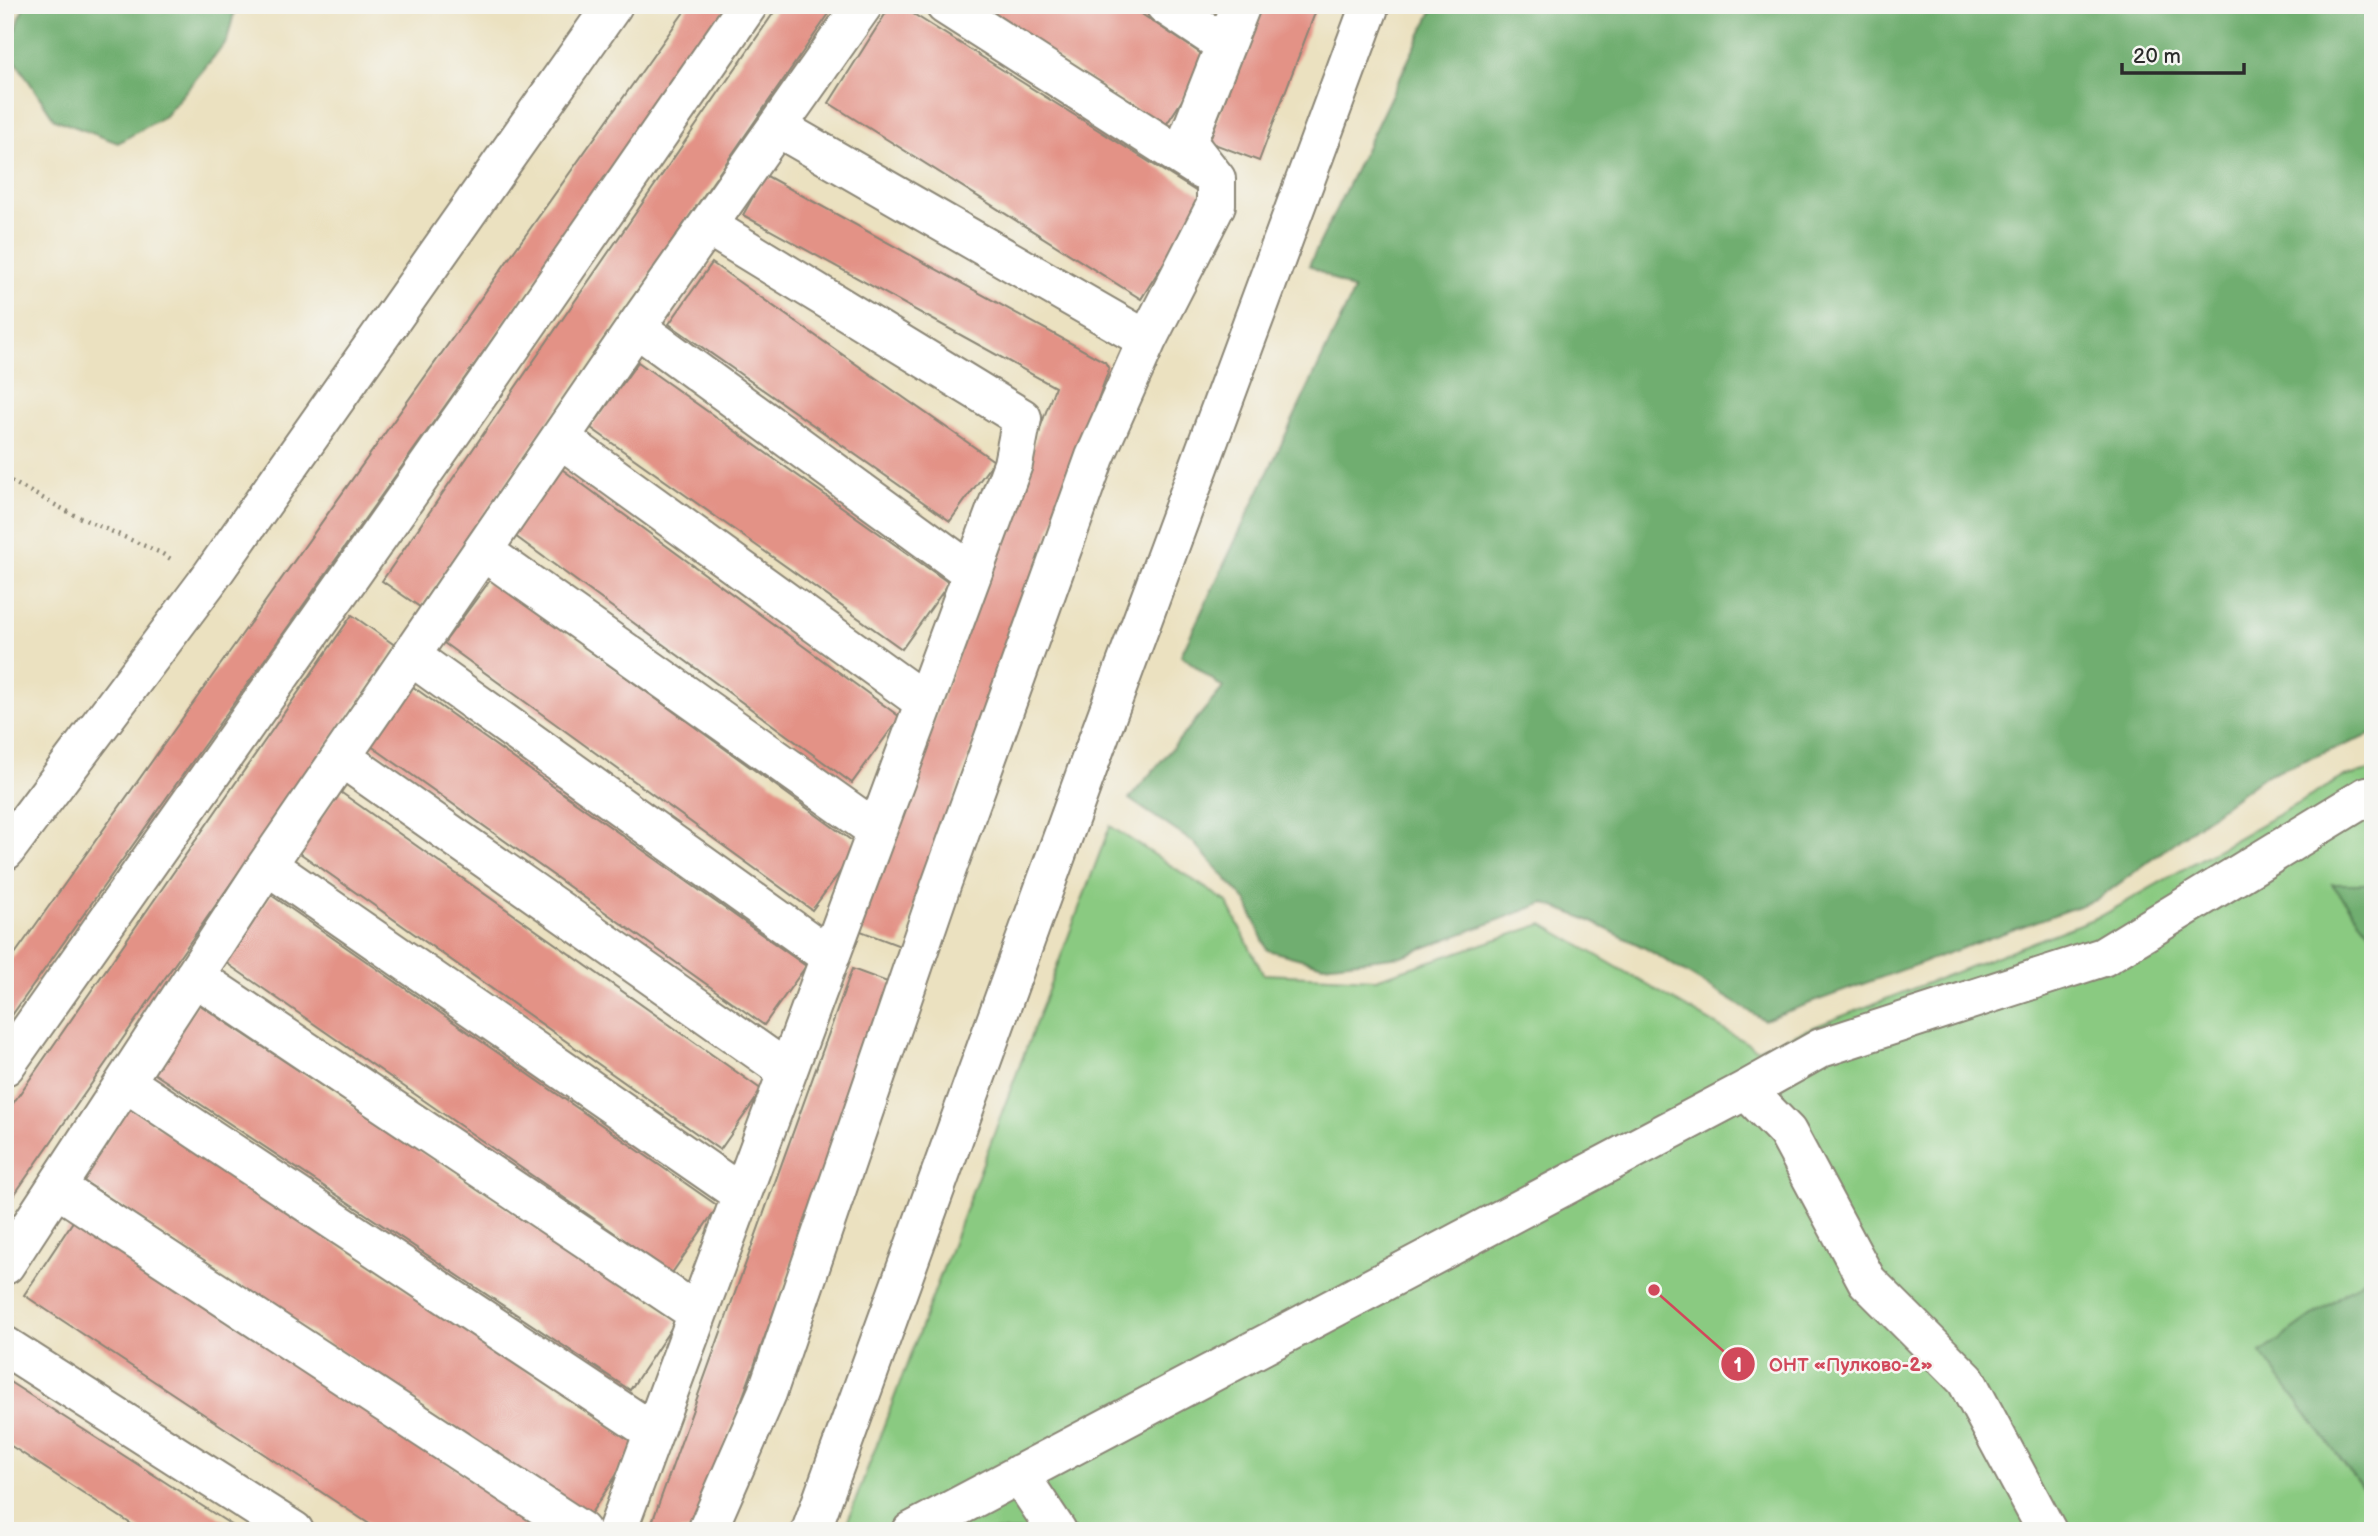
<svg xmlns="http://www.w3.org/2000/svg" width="2378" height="1536" font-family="'Balsamiq Sans',sans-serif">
	<rect width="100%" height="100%" fill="#f6f6f2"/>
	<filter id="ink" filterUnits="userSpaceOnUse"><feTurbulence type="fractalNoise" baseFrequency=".0143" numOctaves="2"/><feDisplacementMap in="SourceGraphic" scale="14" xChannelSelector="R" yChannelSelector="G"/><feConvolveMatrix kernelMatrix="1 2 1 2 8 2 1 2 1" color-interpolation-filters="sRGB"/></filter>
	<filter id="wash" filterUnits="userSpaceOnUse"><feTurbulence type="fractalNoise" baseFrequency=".00686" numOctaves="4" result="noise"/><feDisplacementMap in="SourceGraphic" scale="28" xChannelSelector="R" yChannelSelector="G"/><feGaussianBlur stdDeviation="1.57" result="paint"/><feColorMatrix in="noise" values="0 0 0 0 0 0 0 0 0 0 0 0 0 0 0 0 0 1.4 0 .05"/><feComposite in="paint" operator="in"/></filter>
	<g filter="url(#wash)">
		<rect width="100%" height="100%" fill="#ebe1c0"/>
		<path fill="#8aca81" stroke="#5a7a56" stroke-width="2" d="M2373 770V1531H844L1110 826 1227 902 1263 974 1376 979 1543 924 1757 1049 2103 915 2344 777Z"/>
		<path fill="#6fae6f" stroke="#4d6c4d" stroke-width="2" d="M24 5H236L227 41 165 116 118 143 54 119 9 51Z
			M1435 5H2373V734L2264 776 2098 899 1764 1020 1643 947 1586 919 1544 903 1402 956 1323 965 1267 950 1247 902 1194 843 1129 799 1223 688 1181 655 1354 291 1309 265Z
			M2332 884H2373V936Z
			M2373 1273V1503L2261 1353Z"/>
		<g id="blocks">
			<path fill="#e39286" d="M689 5H730L5 1025V968Z
				M779 5H835L420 607 382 581Z
				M891 5H899L1205 197 1141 299 829 103Z
				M978 5H1128L1209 59 1164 128Z
				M1261 5H1318L1259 161 1209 142Z
				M765 175 1105 362 1109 369 900 946 858 930 1055 387 743 215Z
				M712 263 994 461 950 521 669 324Z
				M638 362 949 583 902 649 591 428Z
				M559 467 900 717 852 783 511 533Z
				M491 579 859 846 812 910 444 643Z
				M352 615 396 646 5 1208V1115Z
				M409 684 806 966 764 1025 367 743Z
				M339 791 762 1090 720 1150 297 851Z
				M271 895 718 1206 672 1273 225 962Z
				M852 969 893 984 694 1531H649Z
				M197 1003 676 1321 630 1390 152 1072Z
				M129 1107 637 1444 589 1516 81 1179Z
				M76 1217 550 1531H380L24 1295Z
				M5 1379 241 1531H142L5 1442Z"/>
		</g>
	</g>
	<g filter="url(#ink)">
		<use href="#blocks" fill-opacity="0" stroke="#8b8676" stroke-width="2"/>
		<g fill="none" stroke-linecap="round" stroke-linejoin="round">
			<defs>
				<path id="minor" d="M945 5 1202 170
					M1165 5 1225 45
					M777 127 1147 340
					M636 327 972 573
					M560 438 924 702
					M483 551 876 830
					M411 656 829 956
					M341 757 786 1070
					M5 851 207 582 613 5
					M267 865 741 1194
					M194 976 697 1313
					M5 1066 485 385 748 5
					M125 1082 653 1432
					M1746 1090 1787 1132 1867 1281 1966 1380 2047 1531
					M56 1187 581 1531
					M5 1265 267 865 636 327 863 5
					M5 1346 294 1531
					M1019 1474 1057 1531
					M617 1531 1013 464 1022 418 708 226
					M707 1531 767 1393 940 888 1095 457 1147 340 1216 205V179L1187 142 1241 5
					M811 1531 1099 737 1370 5
					M912 1531 1746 1090 1821 1048 2103 957 2367 796 2373 795"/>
			</defs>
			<use href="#minor" stroke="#8b8676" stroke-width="42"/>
			<path stroke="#8b8676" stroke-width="4.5" stroke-dasharray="2 5" stroke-linecap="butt" d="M5 478 74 515 161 553 174 561"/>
			<use href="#minor" stroke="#fff" stroke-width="38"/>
		</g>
	</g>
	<path fill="none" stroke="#d1495b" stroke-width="2.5" d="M1654 1290L1738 1364"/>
	<g fill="#d1495b" stroke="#f6f6f2" stroke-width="2.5">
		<circle cx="1654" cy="1290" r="7"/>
		<circle cx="1738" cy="1364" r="18"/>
	</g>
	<g font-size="21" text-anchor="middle" font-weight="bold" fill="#fff">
		<text x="1738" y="1372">1</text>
	</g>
	<g font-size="19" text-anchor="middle" font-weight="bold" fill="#d1495b" stroke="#f6f6f2" stroke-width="5" stroke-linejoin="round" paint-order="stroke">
		<text x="1851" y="1371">ОНТ «Пулково-2»</text>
	</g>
	<rect width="2378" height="1536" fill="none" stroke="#f6f6f2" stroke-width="28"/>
	<path d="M2122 63v10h122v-10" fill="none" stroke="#2b2b2b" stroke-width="3.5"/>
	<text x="2133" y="63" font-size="21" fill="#2b2b2b" stroke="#f6f6f2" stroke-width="5" paint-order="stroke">20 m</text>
</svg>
